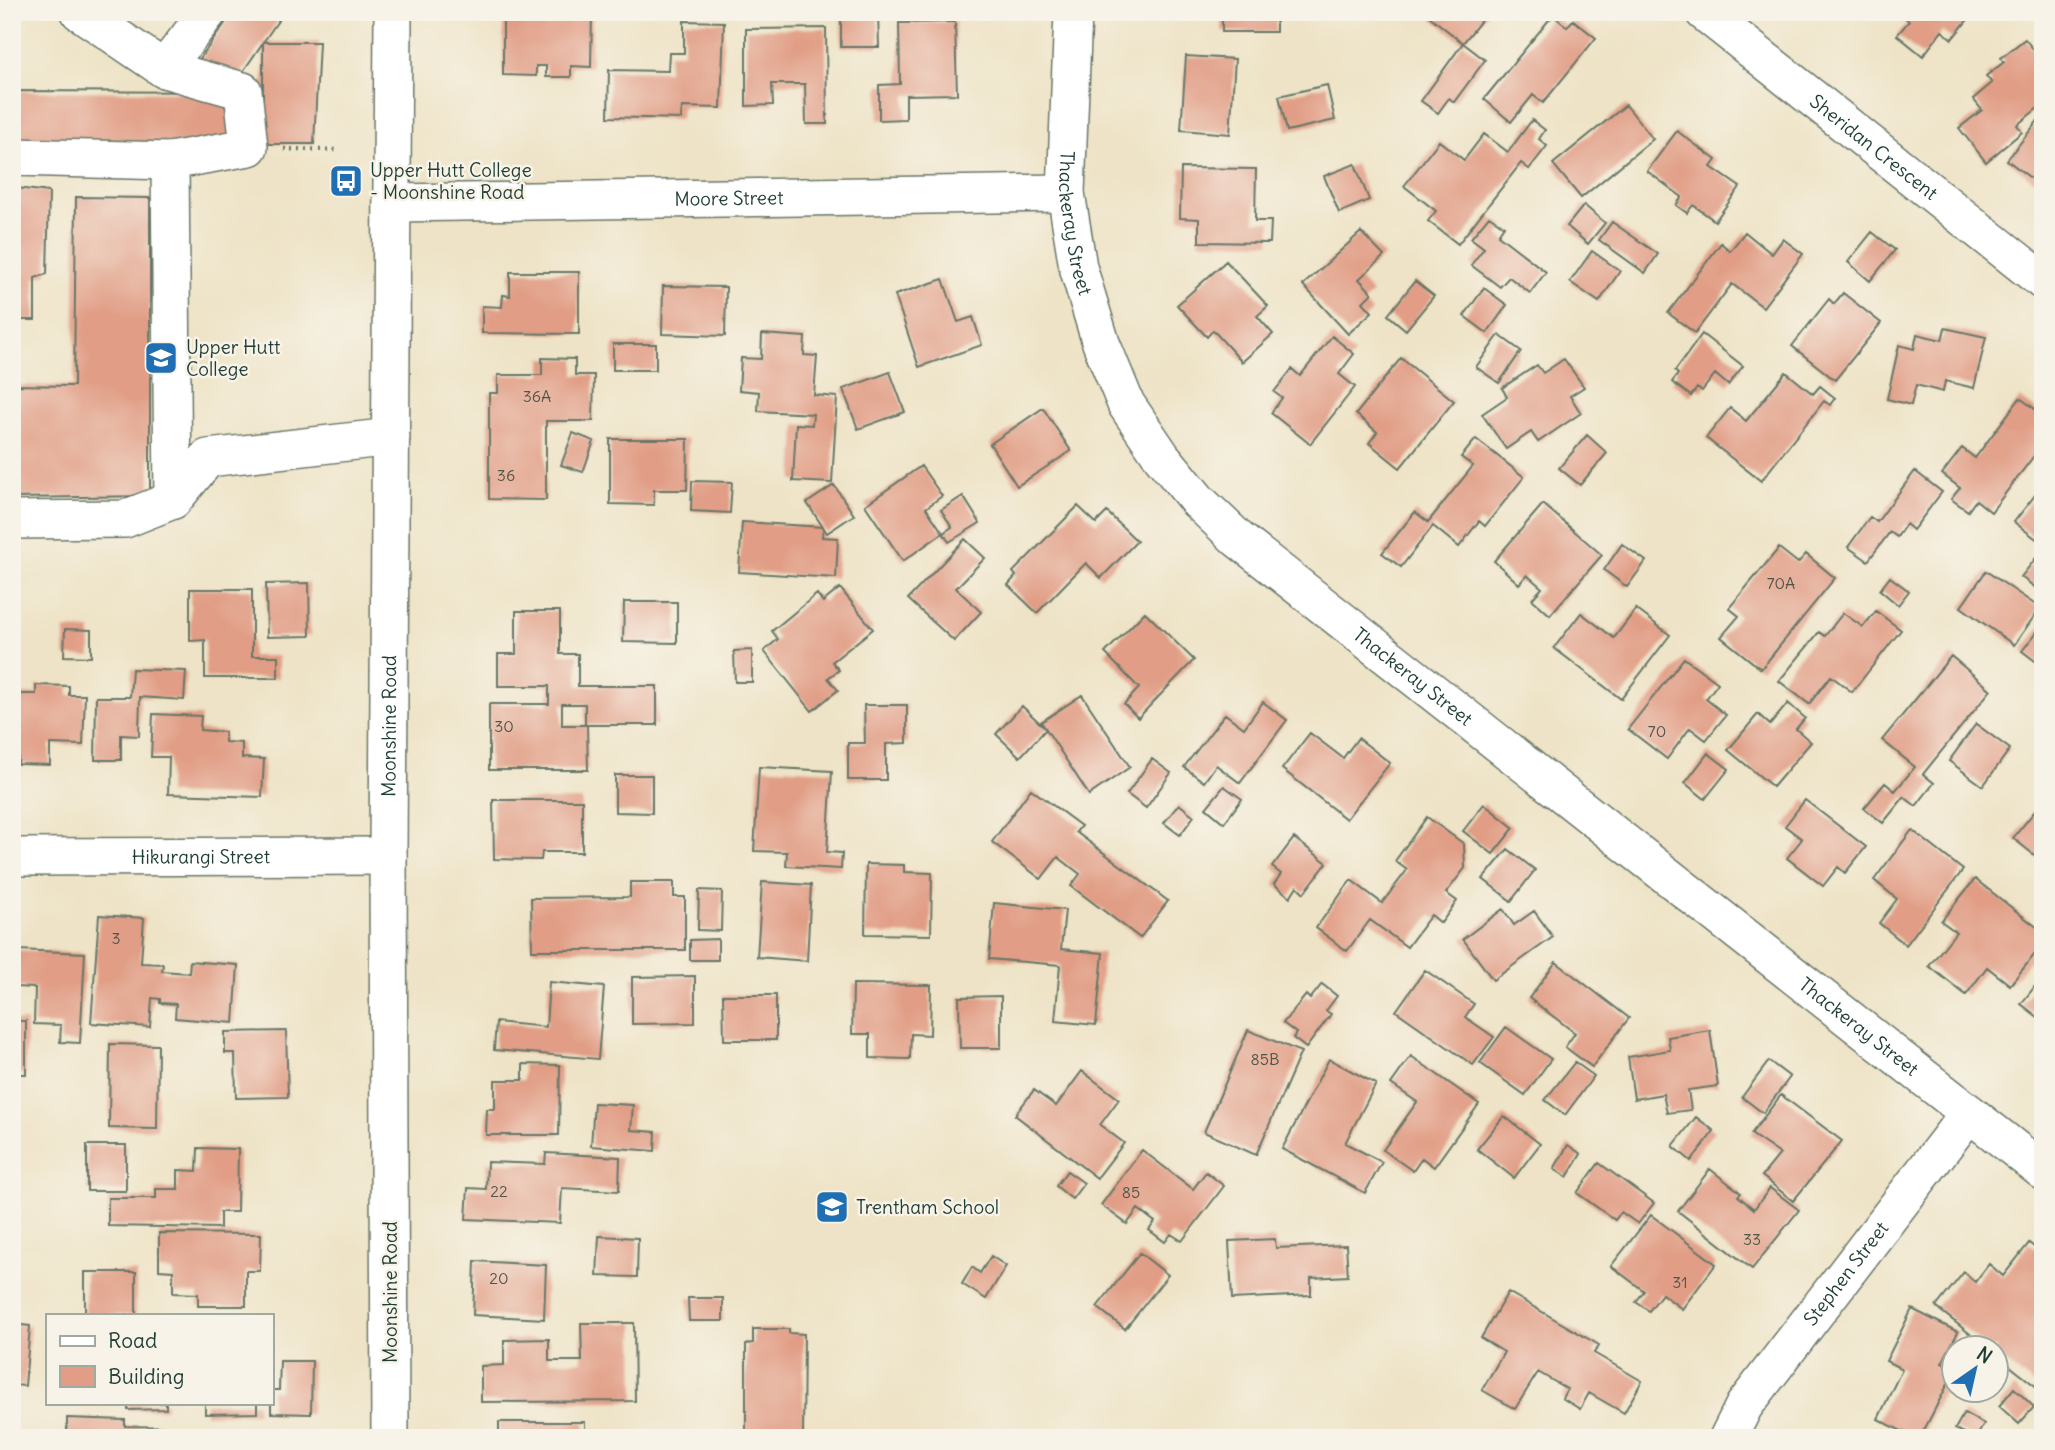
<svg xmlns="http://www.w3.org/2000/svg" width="2055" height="1450" font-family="Delius,sans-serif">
	<rect width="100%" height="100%" fill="#f7f3e8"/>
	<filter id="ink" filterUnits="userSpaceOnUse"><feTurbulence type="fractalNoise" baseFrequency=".0143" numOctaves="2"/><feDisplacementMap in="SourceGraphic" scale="14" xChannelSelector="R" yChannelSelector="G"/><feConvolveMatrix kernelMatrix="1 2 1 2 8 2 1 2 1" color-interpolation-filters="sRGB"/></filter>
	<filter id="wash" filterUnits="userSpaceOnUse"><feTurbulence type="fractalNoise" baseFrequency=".00686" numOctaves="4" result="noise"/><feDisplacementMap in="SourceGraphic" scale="28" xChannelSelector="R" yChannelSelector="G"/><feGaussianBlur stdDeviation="1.57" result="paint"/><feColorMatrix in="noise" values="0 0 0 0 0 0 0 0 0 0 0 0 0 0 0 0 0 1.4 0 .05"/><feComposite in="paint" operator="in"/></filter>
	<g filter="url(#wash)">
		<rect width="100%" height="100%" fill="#eee3c6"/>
		<g id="blocks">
			<path fill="#e19d85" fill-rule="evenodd" d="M233 12H278L282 15 235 83 199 60Z
				M503 12H592L591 67 571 66V77H546V66H536V76L503 75Z
				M841 12H878L879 47H841Z
				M1222 12H1276V32H1222Z
				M1424 12H1488L1463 43Z
				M1898 12H1974L1952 39 1942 31 1923 56 1897 35 1909 21Z
				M1553 15 1567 27 1573 20 1596 38 1543 103 1533 95 1511 122 1484 99Z
				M684 21 724 22 721 108 682 107 681 119 608 117 609 70 668 71 669 53H684Z
				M955 22 957 94 906 95V119L879 120V85L900 84 899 23Z
				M826 28 827 124H806L805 84H772L773 105 746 106V29Z
				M2025 39 2041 59 2043 58V104L2017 125 2022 132 1986 162 1959 128 1982 110 1973 99 1992 83 1986 76 2004 62 2001 58Z
				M263 42H319L314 144H263Z
				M1463 43 1485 60 1454 102 1449 98 1438 113 1421 101Z
				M1186 56 1235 59 1230 134 1181 130Z
				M1327 85 1335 120 1287 131 1279 96Z
				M12 91 236 92 237 144 12 145Z
				M1626 105 1653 139 1581 198 1553 164Z
				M2043 114V185L2041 186 2007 160Z
				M1532 120 1545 130 1539 139 1547 146 1529 169 1521 163 1458 244 1428 221 1436 211 1404 186 1439 141 1464 160 1484 134 1508 152Z
				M1677 131 1716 160 1711 167 1740 187 1715 221 1693 205 1687 213 1676 205 1682 197 1647 171Z
				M1355 164 1369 200 1339 213 1324 176Z
				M1181 168 1256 169 1255 221H1271L1270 243 1199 242V219L1180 218Z
				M12 177H18L16 188 49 192 47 274 35 278V320H12Z
				M76 197 150 198V496L12 498V385L74 386Z
				M1584 205 1605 223 1588 244 1567 226Z
				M1489 216 1504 226 1498 235 1546 272 1530 293 1509 277 1500 287 1471 265 1484 248 1471 238Z
				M1612 222 1658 254 1645 273 1599 240Z
				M1361 232 1384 256 1359 279 1372 293 1363 302 1372 312 1348 334 1303 285Z
				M1745 232 1772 254 1783 239 1803 254 1763 307 1732 284 1695 333 1668 313 1721 243 1730 251Z
				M1872 232 1895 250 1870 281 1848 262Z
				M1592 251 1620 271 1599 302 1570 282Z
				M1226 261 1268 306 1257 316 1273 334 1242 362 1213 330 1207 337 1177 305Z
				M510 272H579V334L482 333V306L502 307 503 295 510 296Z
				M943 279 958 322 973 317 982 345 919 367 895 295Z
				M1415 281 1434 296 1406 330 1388 315Z
				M663 286 726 287 725 336 662 334Z
				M1484 288 1507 305 1487 333 1464 316Z
				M1843 293 1881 323 1835 380 1792 346 1829 299 1834 304Z
				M1945 328 1986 337 1974 388 1945 381 1943 392 1916 385 1911 405 1887 399 1899 345 1914 349 1917 334 1942 340Z
				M762 334 805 337 804 355 817 356 814 395 837 397 832 483 793 481 796 424 812 425 813 414 758 411 759 392 739 390 741 358 761 359Z
				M1702 334 1743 366 1728 385 1715 374 1702 391 1697 388 1691 396 1672 382 1678 374 1675 371Z
				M1499 335 1521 351 1499 383 1476 367Z
				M1332 336 1354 354 1339 374 1355 387 1310 444 1271 413 1282 398 1274 392 1292 369 1300 376Z
				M613 344H656V370H613Z
				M542 358 575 359V375H594L593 421H546V500L489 499V393H498V375H542Z
				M1401 358 1454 401 1400 468 1369 443 1377 432 1356 414Z
				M1564 359 1584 387 1570 396 1581 413 1538 442 1531 432 1506 449 1482 414 1507 397 1502 388 1537 365 1543 373Z
				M890 372 905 412 858 429 843 389Z
				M1786 372 1813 394 1820 386 1835 398 1830 405 1824 401 1761 481 1706 438 1730 408 1746 421Z
				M2020 398 2043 415V444L1991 512 1976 500 1968 511 1951 499 1960 488 1942 474 1962 448 1975 458Z
				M1043 408 1071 451 1017 486 990 444Z
				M573 433 594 441 583 472 561 465Z
				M1587 435 1607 453 1580 485 1559 468Z
				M610 439H688L687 490H654V505L610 504Z
				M1476 439 1524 477 1485 526 1479 521 1459 547 1433 526 1401 567 1382 553 1415 512 1428 522 1473 466 1461 457Z
				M921 466 942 496 926 508 943 533 952 527 941 510 963 496 980 523 949 542 943 533 903 561 865 505Z
				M1915 471 1942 492 1913 530 1906 524 1897 537 1890 532 1868 561 1848 547 1870 517 1877 522Z
				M692 481 732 482 730 513 691 511Z
				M834 485 854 515 827 533 807 503Z
				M2043 485V544L2014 522Z
				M1543 504 1602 555 1550 615 1532 599 1542 588 1527 575 1519 584 1494 561Z
				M1078 506 1096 523 1107 512 1137 541 1101 578 1086 563 1037 613 1008 585 1016 576 1013 572Z
				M742 522 823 527 822 537 838 538 836 578 739 572Z
				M965 539 985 558 956 588 981 612 954 641 908 599Z
				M1622 544 1646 561 1627 587 1604 570Z
				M1779 548 1798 563 1806 554 1835 578 1761 669 1721 637 1739 616 1729 608Z
				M2043 549V593L2021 577Z
				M1986 571 2040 608 2014 645 1961 607Z
				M1890 577 1909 591 1898 605 1880 590Z
				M309 583 310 636 267 637 266 584Z
				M840 588 873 629 832 662 839 670 828 678 838 690 812 711 764 651 778 639 772 631 817 594 823 602Z
				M190 589H252V656H278V678H205V640L190 641Z
				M624 602H677V643L623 642Z
				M1636 609 1670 635 1621 699 1554 648 1581 613 1614 638Z
				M516 611H560V654H578V686H657V725H587L588 770H489V704H549V686H498V654H516ZM562 704H585V725H562Z
				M1876 611 1901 630 1852 692 1831 676 1809 704 1779 681 1819 632 1825 636 1843 613 1863 627Z
				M1145 612 1194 660 1138 718 1124 704 1139 688 1105 653Z
				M2043 624V667L2022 651Z
				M65 629 91 630V657L64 656Z
				M752 650V682H735L734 651Z
				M1951 656 1991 690 1923 774 1934 783 1916 806 1904 797 1883 823 1864 808 1885 783 1895 791 1915 767 1882 740Z
				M1684 658 1718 683 1706 699 1726 715 1706 740 1690 728 1667 759 1628 729Z
				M132 669 186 671 184 700 140 697 139 736 121 735V760H95L96 697H130Z
				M36 685 69 686V695H85L83 745 50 744V765L18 764 19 694H36Z
				M1082 695 1130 767 1089 795 1046 729 1020 757 996 734 1022 706 1046 729 1041 722Z
				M1263 702 1287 720 1240 783 1216 765 1204 782 1184 767 1225 714 1244 728Z
				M1788 703 1805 718 1796 729 1811 742 1773 787 1728 750 1758 714 1770 725Z
				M864 705H907V743L886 744V780H848V743H865Z
				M153 714 201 716 200 730 225 732V742L242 743V758L264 759 262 797 168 794 169 757H151Z
				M1976 724 2010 749 1983 786 1949 761Z
				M1310 733 1343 758 1358 738 1390 763 1346 819 1282 769Z
				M1708 753 1729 769 1705 799 1685 783Z
				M1152 759 1171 773 1146 808 1127 794Z
				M759 767 832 771 827 852 842 853 841 869 786 866 787 852 754 851Z
				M615 775H652V813L615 812Z
				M1224 786 1242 799 1224 823 1206 808Z
				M1031 789 1081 826 1076 832 1168 901 1140 938 1071 886 1080 874 1058 857 1041 879 992 842Z
				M493 800H582V852H542L541 860 494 859Z
				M1805 800 1866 847 1845 873 1838 867 1823 886 1787 858 1802 839 1785 826Z
				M2043 801V862L2013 838Z
				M1179 804 1194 816 1180 835 1164 823Z
				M1484 804 1514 828 1493 854 1463 831Z
				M1427 817 1464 844 1465 868 1446 893 1457 901 1441 923 1431 915 1407 947 1370 920 1347 951 1316 928 1351 880 1382 903 1407 870 1395 861Z
				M1912 830 1963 870 1906 945 1879 923 1897 899 1874 880Z
				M1294 838 1327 863 1304 893 1297 886 1290 897 1274 884 1281 874 1272 867Z
				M1508 849 1535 870 1511 901 1483 879Z
				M866 864 904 865V872L932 873 931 935 865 934Z
				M1975 879 2043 932V944L2010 985 1987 967 1966 995 1929 966 1956 932 1941 921Z
				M630 882H674V897H685V950H532L531 898 630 897Z
				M762 882 811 885 807 961 757 957Z
				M699 890 722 891 721 931 698 930Z
				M994 903 1065 910 1061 949 1103 953 1096 1025 1055 1021 1060 965 989 959Z
				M1503 909 1514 925 1534 911 1553 937 1493 980 1463 939Z
				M99 915 144 918 141 963 163 964 162 971 189 973 190 961 238 965 234 1023 175 1018 176 1004 160 1003V999L152 998 150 1027 91 1023Z
				M718 939V960H690V940Z
				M18 950 85 953 80 1043 60 1042 61 1025 34 1024 35 988 16 987Z
				M1556 962 1629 1018 1592 1067 1565 1047 1575 1033 1529 998Z
				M1425 970 1474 1004 1465 1017 1494 1037 1473 1065 1396 1011Z
				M695 976V1023L632 1024V977Z
				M2043 976V1021L2021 1004Z
				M549 982 604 987 598 1059 494 1050 496 1022 546 1027Z
				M853 984 931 985 930 1035 911 1034 910 1059 870 1058V1034H852Z
				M1322 984 1337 996 1326 1011 1331 1014 1306 1048 1293 1038 1296 1033 1283 1023 1306 995 1310 999Z
				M723 995H776V1040H724Z
				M1001 996V1048H960L959 997Z
				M12 1021H26V1074H12Z
				M1506 1027 1551 1059 1525 1095 1480 1063Z
				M1248 1030 1301 1052 1256 1155 1204 1132Z
				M1710 1030 1718 1086 1688 1090 1691 1110 1667 1113 1663 1094 1634 1099 1628 1057 1670 1050 1668 1037Z
				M286 1031 288 1097 236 1098 235 1053H225V1032Z
				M110 1044 158 1045 157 1129 109 1128Z
				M1411 1056 1479 1104 1434 1167 1422 1158 1413 1171 1383 1150 1417 1102 1391 1084Z
				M1329 1059 1376 1084 1345 1143 1382 1162 1365 1193 1282 1149Z
				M1769 1061 1790 1077 1763 1113 1742 1097Z
				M1575 1062 1594 1076 1565 1115 1545 1100Z
				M523 1064 560 1065 559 1135H486L487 1109H495V1080H523Z
				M1082 1071 1119 1099 1100 1125 1124 1143 1097 1178 1015 1115 1034 1090 1056 1106Z
				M1781 1095 1842 1141 1793 1201 1762 1176 1780 1154 1751 1134Z
				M594 1103 633 1105 631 1130 656 1132 655 1151 591 1146Z
				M1504 1116 1540 1144 1514 1178 1477 1149Z
				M1696 1117 1714 1131 1691 1161 1673 1146Z
				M87 1145H126V1191H87Z
				M1568 1145 1581 1154 1567 1177 1554 1169Z
				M198 1148 238 1149 237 1212H220V1228L108 1226V1198H156V1189H178V1170L197 1171Z
				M1142 1150 1193 1189 1206 1172 1224 1186 1182 1241 1171 1234 1165 1242 1149 1230 1155 1222 1138 1209 1127 1224 1101 1205Z
				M546 1153 620 1157 619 1191 562 1188 560 1223 466 1219 468 1188 486 1189 487 1162 545 1164Z
				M1599 1163 1654 1203 1638 1224 1621 1212 1615 1220 1577 1193Z
				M1710 1169 1741 1193 1738 1196 1754 1209 1770 1188 1799 1210 1752 1269 1678 1211Z
				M1067 1171 1084 1183 1072 1199 1056 1186Z
				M1651 1215 1716 1264 1682 1309 1662 1294 1649 1311 1636 1302 1644 1291 1611 1266Z
				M159 1233 261 1234 260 1271H246V1306H198V1294L173 1293V1271L159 1270Z
				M599 1236 638 1238 637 1277 597 1276Z
				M1275 1239 1276 1248 1346 1245 1348 1276 1311 1278V1295L1232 1299 1229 1241Z
				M2029 1243 2043 1254V1392L1996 1355V1348H1988L1936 1307 1964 1272 1975 1282 1989 1264 2003 1276Z
				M1140 1253 1168 1275 1125 1329 1097 1307Z
				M991 1256 1006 1266 986 1299 962 1284 972 1267 980 1273Z
				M475 1261 546 1265 544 1319 473 1315Z
				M85 1272H136V1315H85Z
				M1508 1292 1599 1345 1594 1353 1642 1381 1624 1413 1589 1393 1580 1409 1562 1398 1567 1389 1538 1372 1515 1409 1482 1390 1504 1352 1481 1338Z
				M688 1298H723V1321H689Z
				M1912 1309 1958 1332 1942 1363 1954 1369V1372L1920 1438H1915L1878 1419 1902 1369 1886 1361Z
				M581 1323H634L635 1401 481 1402V1366L504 1365V1340L549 1339V1361H582Z
				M12 1324 30 1326 25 1386 12 1385Z
				M753 1329H789V1333L804 1334 803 1438 746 1437V1344L753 1343Z
				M280 1361H312L311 1414 271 1413V1390H279Z
				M2014 1388 2034 1407 2019 1424 1999 1406Z
				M128 1403H166V1409L128 1410Z
				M205 1403H257V1413L205 1414Z
				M1964 1413 1984 1424 1976 1438 1955 1429Z
				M67 1418 125 1420V1426L179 1427V1438H67Z
				M499 1422H585V1438H499Z"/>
		</g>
	</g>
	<g filter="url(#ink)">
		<use href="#blocks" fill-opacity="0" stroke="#677767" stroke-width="2"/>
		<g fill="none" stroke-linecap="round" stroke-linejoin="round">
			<defs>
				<g id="minor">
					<path d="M80 12 164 69"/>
					<path id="s1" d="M1073 12 1066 193 1078 267 1101 343 1126 404 1162 457 1198 501 1238 539 2043 1171"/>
					<path id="s2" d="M1704 12 2043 281"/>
					<path d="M12 157 170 161"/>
					<path id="s3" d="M393 203 1066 193"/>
					<path d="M173 500 170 161 249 147 243 91 164 69 208 12"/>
					<path d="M12 520 125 519 173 500 208 458 391 437"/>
					<path id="s4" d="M12 857 388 856"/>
					<path id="s5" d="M390 1438 388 856 393 12"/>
					<path id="s6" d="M1728 1438 1744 1406 1969 1113"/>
				</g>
			</defs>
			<use href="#minor" stroke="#677767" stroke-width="40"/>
			<path stroke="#677767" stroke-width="4.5" stroke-dasharray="2 5" stroke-linecap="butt" d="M284 149 339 150"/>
			<use href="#minor" stroke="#fff" stroke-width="37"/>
		</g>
	</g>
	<defs>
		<symbol id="bus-square" viewBox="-11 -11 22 22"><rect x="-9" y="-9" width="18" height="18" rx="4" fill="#1f6fb2" stroke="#f7f3e8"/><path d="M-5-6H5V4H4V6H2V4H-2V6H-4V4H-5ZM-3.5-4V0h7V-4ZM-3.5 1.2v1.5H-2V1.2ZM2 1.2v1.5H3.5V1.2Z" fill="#fff"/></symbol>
		<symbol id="school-square" viewBox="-11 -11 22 22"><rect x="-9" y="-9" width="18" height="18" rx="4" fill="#1f6fb2" stroke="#f7f3e8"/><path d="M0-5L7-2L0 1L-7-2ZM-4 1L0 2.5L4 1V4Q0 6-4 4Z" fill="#fff"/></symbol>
	</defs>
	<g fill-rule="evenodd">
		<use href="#bus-square" x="327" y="162" width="38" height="38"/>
		<use href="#school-square" x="142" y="339" width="38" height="38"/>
		<use href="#school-square" x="813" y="1188" width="38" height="38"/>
	</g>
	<g text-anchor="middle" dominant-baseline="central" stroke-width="5" stroke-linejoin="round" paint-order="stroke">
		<g font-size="16" fill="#505548">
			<text x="537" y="396">36A</text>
			<text x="506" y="475">36</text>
			<text x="1781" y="583">70A</text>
			<text x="504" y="726">30</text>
			<text x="1657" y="731">70</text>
			<text x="116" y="938">3</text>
			<text x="1265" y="1059">85B</text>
			<text x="499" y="1191">22</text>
			<text x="1131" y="1192">85</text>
			<text x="1752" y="1239">33</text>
			<text x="499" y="1278">20</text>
			<text x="1680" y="1282">31</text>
		</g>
		<g font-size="19" fill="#1f3d34" stroke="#f7f3e8">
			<text stroke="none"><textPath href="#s2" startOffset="217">Sheridan Crescent</textPath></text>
			<text stroke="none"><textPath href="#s3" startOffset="336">Moore Street</textPath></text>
			<text stroke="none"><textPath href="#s1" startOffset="212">Thackeray Street</textPath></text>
			<text stroke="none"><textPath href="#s1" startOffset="800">Thackeray Street</textPath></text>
			<text stroke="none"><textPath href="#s5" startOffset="712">Moonshine Road</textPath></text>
			<text stroke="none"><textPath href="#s4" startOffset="189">Hikurangi Street</textPath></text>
			<text stroke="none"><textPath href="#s1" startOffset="1367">Thackeray Street</textPath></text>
			<text stroke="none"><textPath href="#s6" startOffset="203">Stephen Street</textPath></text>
			<text transform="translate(390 1292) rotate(-90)">Moonshine Road</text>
		</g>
		<g font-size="19" fill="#1f3d34" stroke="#f7f3e8" text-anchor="start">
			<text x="370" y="170">Upper Hutt College<tspan x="370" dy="22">- Moonshine Road</tspan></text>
			<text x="186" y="347">Upper Hutt<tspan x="186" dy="22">College</tspan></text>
			<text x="856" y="1207">Trentham School</text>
		</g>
	</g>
	<rect width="2055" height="1450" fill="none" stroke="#f7f3e8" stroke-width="42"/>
	<rect x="46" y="1314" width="228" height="91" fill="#f7f3e8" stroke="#a1aaa0" stroke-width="2"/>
	<rect x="60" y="1336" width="35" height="10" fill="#ffffff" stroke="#a1aaa0" stroke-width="2"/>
	<text x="108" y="1348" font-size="21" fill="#1f3d34">Road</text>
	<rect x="60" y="1366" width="35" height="21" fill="#e19d85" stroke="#a1aaa0" stroke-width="2"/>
	<text x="108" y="1384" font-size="21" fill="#1f3d34">Building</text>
	<g transform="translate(1975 1369) rotate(34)"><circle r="33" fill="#f7f3e8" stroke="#a1aaa0" stroke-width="2"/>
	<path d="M0-5L12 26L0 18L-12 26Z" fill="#1f6fb2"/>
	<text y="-10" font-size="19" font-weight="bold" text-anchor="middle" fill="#1f3d34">N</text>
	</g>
</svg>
